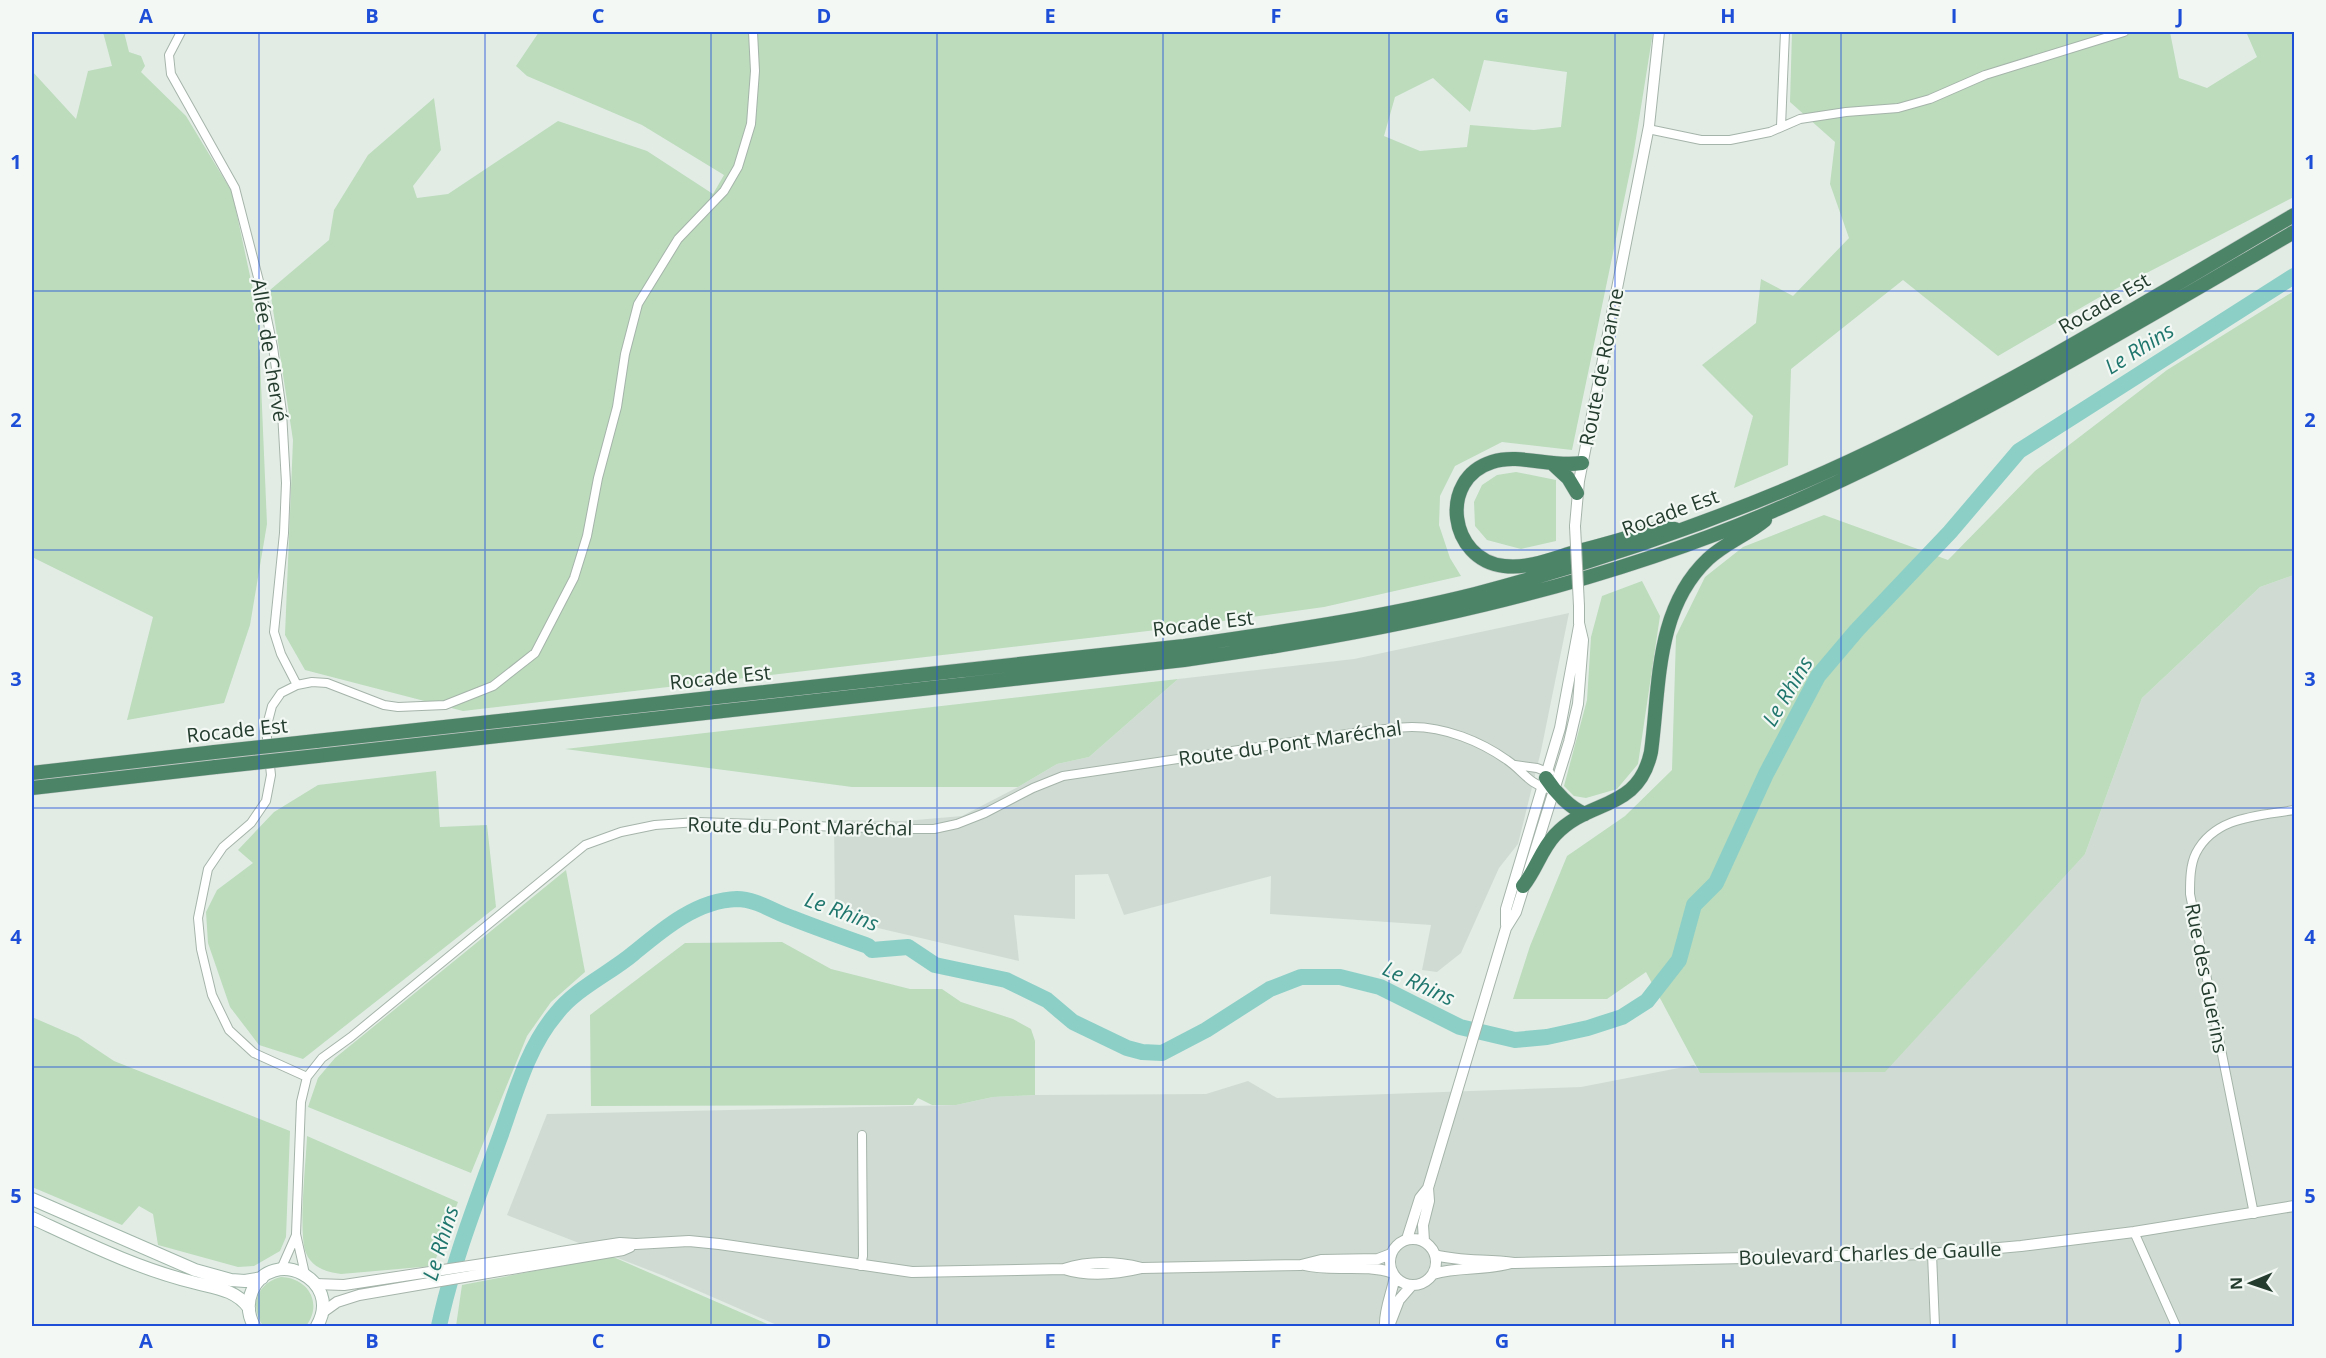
<svg xmlns="http://www.w3.org/2000/svg" width="2326" height="1358" font-family="'Open Sans',sans-serif">
	<rect width="100%" height="100%" fill="#e2ece5"/>
	<path fill="#d0dcd3" d="M2294 575V1326H779L664 1276 507 1215 547 1114 956 1105 993 1097 1035 1095 1206 1094 1248 1081 1277 1098 1581 1087 1694 1065 1701 1073 2085 854 2142 698 2260 587Z
		M1569 613 1541 751 1518 844 1499 868 1461 953 1437 972 1422 970 1431 925 1270 914 1271 876 1124 915 1108 874 1075 875V919L1014 915 1019 961 835 918 834 820 904 821 962 816 1018 787 1057 764 1089 757 1178 679 1354 659Z"/>
	<path fill="#bcdcbc" fill-rule="evenodd" d="M103 32H124L129 52 141 56 145 66 141 72 186 116 232 192 258 313 267 524 250 625 224 703 127 720 153 617 32 557V71L76 119 88 71 112 66Z
		M539 32H1653L1633 157 1572 450 1502 442 1455 466 1440 496 1439 525 1450 558 1461 576 1324 607 1165 629 463 711 305 670 285 635 293 440 270 290 329 240 334 210 368 155 434 98 441 150 413 186 417 198 448 194 558 121 647 151 713 194 724 175 642 125 527 76 516 66ZM1484 60 1567 72 1561 127 1534 130 1470 125 1467 147 1420 151 1384 136 1395 97 1433 78 1470 112Z
		M1792 32H2170L2179 78 2207 88 2257 57 2247 34 2254 32H2294V197L2098 298 1998 356 1903 280 1791 369 1788 465 1734 488 1753 416 1702 365 1756 323 1761 279 1793 296 1849 238 1830 184 1835 142 1790 102Z
		M2294 291V575L2260 587 2142 698 2085 854 1885 1072 1700 1073 1646 972 1607 999H1513L1530 946 1567 856 1625 816 1672 770 1676 636 1705 577 1743 547 1824 515 1948 560 2035 471 2167 370Z
		M1516 472 1556 480V541L1521 549 1487 540 1475 526 1474 502 1482 485 1497 475Z
		M1642 581 1660 616 1638 764 1617 789 1586 798 1574 796 1564 786 1587 700 1591 637 1602 596Z
		M1178 679 1089 757 1057 764 1018 787H852L565 749Z
		M436 771 440 827 487 825 496 907 303 1059 259 1045 230 1007 208 943 206 912 217 890 253 863 238 850 274 812 318 785Z
		M566 870 585 972 551 1002 527 1036 471 1173 308 1107 318 1078 335 1058Z
		M782 942 831 969 910 989H942L961 1002 1013 1019 1031 1029 1035 1041V1095L993 1097 956 1105H932L918 1098 913 1105 591 1106 590 1015 685 943Z
		M32 1017 78 1037 114 1061 290 1131 286 1237 280 1251 254 1266 238 1267 158 1245 153 1214 139 1206 122 1225 32 1187Z
		M307 1136 458 1202 433 1266 341 1274C327 1272 312 1268 306 1253 298 1233 306 1162 307 1136Z
		M611 1256 772 1326H456L462 1285Z
		M281 1277C309 1278 323 1304 306 1326H263C249 1306 257 1283 281 1277Z"/>
	<g fill="none" stroke-linecap="round" stroke-linejoin="round">
		<path stroke="#8ccfc7" stroke-width="16" d="M439 1326C453 1261 477 1200 500 1137 515 1095 527 1048 556 1014 576 988 609 974 634 953 663 929 697 900 737 899 756 899 774 912 792 918 817 928 843 937 868 946L872 950 908 947 935 965 1006 980 1047 1000 1073 1022 1127 1048 1142 1052 1162 1053 1206 1030 1270 989 1301 977H1340L1380 987 1460 1027 1515 1040 1547 1037 1588 1028 1622 1017 1647 1001 1679 960 1694 905 1716 883 1766 774 1818 676 1857 630 1950 532 2019 451 2294 276"/>
		<defs>
			<path id="minor" d="M181 32 169 55 171 74 235 188 260 285 273 347 282 412 286 483 284 533 274 632 281 654 297 685
				M1781 126 1785 32
				M1648 129 1701 140H1730L1770 132 1800 119 1846 112 1898 108 1930 99 1985 75 2124 32
				M1515 765 1537 768 1550 773
				M307 1077 254 1053 229 1030 212 995 201 949 198 918 208 869 223 847 251 823 266 801 271 775 266 729 272 706 281 693 297 685 312 682 327 683 384 705 398 707 445 705 493 686 535 653 574 578 587 536 598 478 617 407 625 354 638 304 678 239 724 191 738 167 751 124 755 71 753 32
				M2254 1214 2190 894C2190 881 2190 865 2196 853 2215 816 2259 816 2294 810
				M2134 1232 2176 1326
				M1932 1254 1935 1326
				M861 1266 863 1256 862 1135
				M281 1269 296 1235
				M305 1274 296 1234 301 1102 307 1077 322 1058 351 1037 585 845 621 832 655 825 697 822 900 829H934L957 824 985 813 1033 788 1063 776 1374 730C1387 729 1399 727 1412 727 1445 727 1480 741 1507 760 1522 770 1529 784 1548 789"/>
			<path id="tertiary" d="M1575 526 1579 481 1649 126 1659 32
				M1506 925V909L1560 728 1579 626
				M1390 1262a23 23 0 1 1 46 0a23 23 0 1 1-46 0Z
				M1407 1239 1420 1198 1428 1188
				M1424 1241 1423 1225 1429 1201 1428 1188 1506 928 1516 912 1569 742 1578 704 1583 640 1579 623V606
				M1435 1255C1461 1262 1487 1259 1514 1263L1932 1254 2021 1246 2134 1232 2294 1206
				M1304 1265C1333 1272 1364 1263 1393 1273
				M1064 1269C1089 1277 1117 1274 1142 1268L1301 1265 1321 1260 1378 1259 1391 1254
				M1433 1274C1459 1266 1485 1271 1511 1263
				M315 1284 344 1285 620 1243 636 1244 689 1241 719 1244 912 1272 1064 1269C1089 1261 1117 1262 1142 1268
				M323 1312 337 1302 359 1295 623 1250 630 1247
				M1385 1326C1384 1310 1392 1293 1395 1276
				M1389 1326 1399 1300 1412 1285"/>
			<path id="secondary" d="M32 1199 195 1270 231 1280 245 1281 262 1278
				M32 1218C86 1243 138 1269 196 1283 216 1288 236 1290 249 1308
				M254 1326C248 1315 247 1303 252 1291 272 1245 344 1279 317 1326"/>
			<path id="trunk" d="M1582 463C1551 468 1520 453 1492 462 1438 479 1449 560 1504 566 1528 569 1552 559 1575 552 1603 545 1631 537 1658 528L1675 529
				M1554 465 1568 478 1577 493
				M316 741 1184 646C1281 632 1379 618 1475 594 1586 565 1695 528 1801 483 1973 409 2133 309 2294 215
				M317 756 1184 660C1384 632 1586 591 1773 511 1955 433 2124 331 2294 232
				M32 773 215 752
				M1546 778C1555 792 1570 808 1585 814
				M32 788 216 767
				M1523 886C1536 870 1541 850 1555 835 1589 798 1638 812 1651 752 1660 685 1655 609 1708 559 1725 543 1747 535 1765 520"/>
		</defs>
		<use href="#minor" stroke="#a5b4aa" stroke-width="10"/>
		<use href="#tertiary" stroke="#a5b4aa" stroke-width="12"/>
		<use href="#secondary" stroke="#a1b7aa" stroke-width="14"/>
		<use href="#trunk" stroke="#c1c8c4" stroke-width="15"/>
		<use href="#minor" stroke="#fff" stroke-width="8"/>
		<use href="#tertiary" stroke="#fff" stroke-width="10"/>
		<use href="#secondary" stroke="#fff" stroke-width="12"/>
		<use href="#trunk" stroke="#4c8468" stroke-width="14"/>
		<defs>
			<path id="tertiary-bridge" d="M1575 526 1579 606"/>
			<path id="trunk-bridge" d="M215 752 316 741
				M216 767 317 756"/>
		</defs>
		<use href="#tertiary-bridge" stroke="#a5b4aa" stroke-width="12" stroke-linecap="butt"/>
		<use href="#trunk-bridge" stroke="#c1c8c4" stroke-width="15" stroke-linecap="butt"/>
		<use href="#tertiary-bridge" stroke="#fff" stroke-width="10"/>
		<use href="#trunk-bridge" stroke="#4c8468" stroke-width="14"/>
	</g>
	<path fill="none" stroke="#1d4ed8" stroke-width="1.5" stroke-opacity="0.55" d="M259 32V1326M485 32V1326M711 32V1326M937 32V1326M1163 32V1326M1389 32V1326M1615 32V1326M1841 32V1326M2067 32V1326M32 291H2294M32 550H2294M32 808H2294M32 1067H2294"/>
	<g text-anchor="middle" dominant-baseline="central" stroke-width="4.5" stroke-linejoin="round" paint-order="stroke">
		<g font-size="20" fill="#233c2e" stroke="#f3f8f4">
			<text transform="translate(2104 303) rotate(-30)">Rocade Est</text>
			<text transform="translate(270 350) rotate(81)">Allée de Chervé</text>
			<text transform="translate(1601 367) rotate(-79)">Route de Roanne</text>
			<text transform="translate(1670 512) rotate(-20)">Rocade Est</text>
			<text transform="translate(1203 623) rotate(-7)">Rocade Est</text>
			<text transform="translate(720 677) rotate(-6)">Rocade Est</text>
			<text transform="translate(237 730) rotate(-6)">Rocade Est</text>
			<text transform="translate(1290 743) rotate(-8)">Route du Pont Maréchal</text>
			<text transform="translate(800 826) rotate(1)">Route du Pont Maréchal</text>
			<text transform="translate(2207 978) rotate(79)">Rue des Guerins</text>
			<text transform="translate(1870 1253) rotate(-2)">Boulevard Charles de Gaulle</text>
		</g>
		<g font-size="21" font-style="italic" fill="#1f766d" stroke="#f3f8f4">
			<text transform="translate(2139 348) rotate(-32)">Le Rhins</text>
			<text transform="translate(1787 691) rotate(-59)">Le Rhins</text>
			<text transform="translate(842 911) rotate(20)">Le Rhins</text>
			<text transform="translate(1419 983) rotate(25)">Le Rhins</text>
			<text transform="translate(440 1243) rotate(-73)">Le Rhins</text>
		</g>
	</g>
	<rect width="2326" height="1358" fill="none" stroke="#f3f8f4" stroke-width="66"/>
	<g transform="translate(2251 1283) rotate(268)" stroke="#f3f8f4" stroke-width="4.5" paint-order="stroke">
	<path d="M0-4.5L10 22L0 15L-10 22Z" fill="#233c2e"/>
	<text y="-9" font-size="16" font-weight="bold" text-anchor="middle" fill="#233c2e">N</text>
	</g>
	<rect x="33" y="33" width="2260" height="1292" fill="none" stroke="#1d4ed8" stroke-width="2"/>
	<g font-size="20" text-anchor="middle" font-weight="bold" fill="#1d4ed8">
		<text x="146" y="23">A</text>
		<text x="372" y="23">B</text>
		<text x="598" y="23">C</text>
		<text x="824" y="23">D</text>
		<text x="1050" y="23">E</text>
		<text x="1276" y="23">F</text>
		<text x="1502" y="23">G</text>
		<text x="1728" y="23">H</text>
		<text x="1954" y="23">I</text>
		<text x="2180" y="23">J</text>
		<text x="16" y="169">1</text>
		<text x="2310" y="169">1</text>
		<text x="16" y="427">2</text>
		<text x="2310" y="427">2</text>
		<text x="16" y="686">3</text>
		<text x="2310" y="686">3</text>
		<text x="16" y="944">4</text>
		<text x="2310" y="944">4</text>
		<text x="16" y="1203">5</text>
		<text x="2310" y="1203">5</text>
		<text x="146" y="1348">A</text>
		<text x="372" y="1348">B</text>
		<text x="598" y="1348">C</text>
		<text x="824" y="1348">D</text>
		<text x="1050" y="1348">E</text>
		<text x="1276" y="1348">F</text>
		<text x="1502" y="1348">G</text>
		<text x="1728" y="1348">H</text>
		<text x="1954" y="1348">I</text>
		<text x="2180" y="1348">J</text>
	</g>
</svg>
